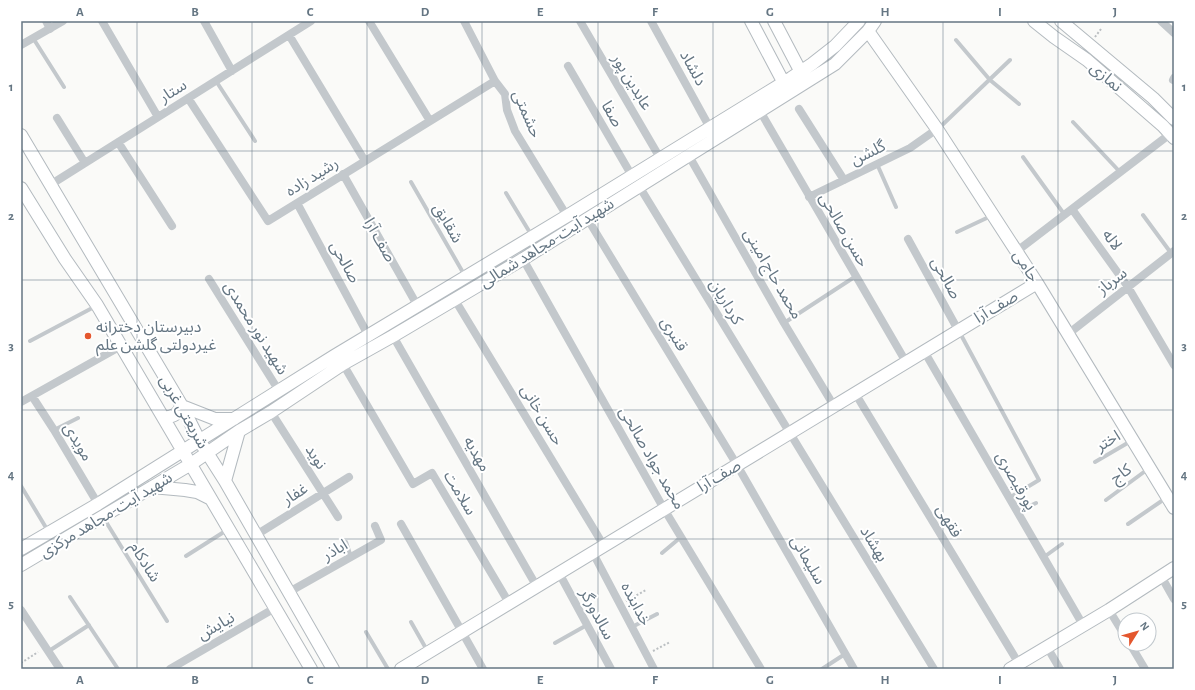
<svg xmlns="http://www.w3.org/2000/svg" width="1195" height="690" font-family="'Alegreya Sans','Noto Sans Arabic',sans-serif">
	<rect width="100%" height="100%" fill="#fafaf8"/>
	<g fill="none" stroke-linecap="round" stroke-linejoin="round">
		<defs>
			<path id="secondary" d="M751 21 787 89
				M774 21 804 78
				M1034 21 1054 37 1087 60 1163 126 1174 138
				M1061 21 1153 98 1174 119
				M868 31 937 129 1037 283 1174 508
				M21 135 182 406 199 440 225 481 333 669
				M21 188 65 259 97 305 311 669
				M164 418C174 416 177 415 182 406L215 419H234
				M225 481 239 431
				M152 487 185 490 197 492 211 499
				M21 549 98 504 334 356 567 216 791 78 812 64 835 46 859 21
				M21 565 191 464 239 431 271 412 343 364 393 336 523 259 835 64 868 31 875 21
				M401 669 1037 283
				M1010 669 1109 610 1174 568"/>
		</defs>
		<use href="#secondary" stroke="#b3babf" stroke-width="14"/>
		<path stroke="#bbbfc2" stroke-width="2" stroke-dasharray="2 2" stroke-linecap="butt" d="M1095 37 1101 29
			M626 601 646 590
			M653 651 670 642
			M21 663 38 652"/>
		<path stroke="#c3c8cc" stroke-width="4" d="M33 38 64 87
			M956 40 990 80 1019 104
			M216 81 255 141
			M1073 122 1120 172
			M938 129 1010 60
			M1023 157 1064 214
			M877 164 896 207
			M411 182 465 276
			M506 193 532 236
			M1143 215 1171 253
			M957 232 991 216
			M784 323 856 276
			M960 333 1039 480 1009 498
			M30 341 96 306
			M54 430 78 418
			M1095 462 1131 441
			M21 486 48 531
			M1106 500 1148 469
			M1018 512 1036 503
			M103 517 167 621
			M1128 524 1166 498
			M346 542 351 557
			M662 553 681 537
			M186 556 227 530
			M1044 557 1062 544
			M70 597 118 669
			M411 622 428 652
			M632 627 657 614
			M366 632 388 669
			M555 643 587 625
			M49 651 89 625
			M822 669 845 654"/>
		<path stroke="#c3c8cc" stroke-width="8" d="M46 21 50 29
			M102 21 158 117
			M204 21 232 71
			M369 21 430 121
			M464 21 495 81 505 94 507 110 515 131 567 216
			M580 21 660 158
			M651 21 710 128
			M1161 21 1174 33
			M289 35 365 161
			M21 45 63 21
			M568 66 632 176
			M1173 80 1174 78
			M188 98 268 221 495 81
			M799 109 844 180
			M760 111 906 362
			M57 118 85 163
			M118 142 172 226
			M689 156 784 323 834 406
			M343 174 417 305
			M50 185 311 21
			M639 186 934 669
			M809 197 910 148 937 129
			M297 203 368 335
			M1072 209 1128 287 1174 365
			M587 218 737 465 854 669
			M908 239 958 330
			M1017 251 1170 134
			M523 259 664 509 761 669
			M209 279 279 391
			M455 300 604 546
			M1068 334 1174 251
			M393 336 537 587
			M924 351 1083 625
			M343 364 413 484 432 473 509 603
			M855 393 1019 664
			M32 396 54 430 98 504
			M21 402 121 346
			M271 412 338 517
			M401 524 483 669
			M256 535 349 477
			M593 553 654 669
			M559 573 611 669
			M1161 576 1174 599
			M289 592 381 540 375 526
			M21 610 60 669
			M1109 610 1125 636
			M1130 644 1145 669
			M1047 647 1060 669
			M170 669 275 608"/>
		<use href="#secondary" stroke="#fff" stroke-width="12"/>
	</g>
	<path fill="none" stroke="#657683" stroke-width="1" stroke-opacity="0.55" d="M137 21V669M252 21V669M367 21V669M482 21V669M598 21V669M713 21V669M828 21V669M943 21V669M1058 21V669M21 151H1174M21 280H1174M21 410H1174M21 539H1174"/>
	<circle fill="#e4572e" stroke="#fff" stroke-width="1.5" cx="88" cy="336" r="4"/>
	<g text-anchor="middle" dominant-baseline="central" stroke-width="4" stroke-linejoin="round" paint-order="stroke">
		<g font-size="16" fill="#657683" stroke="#fff">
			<text transform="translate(693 68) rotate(61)">دلشاد</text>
			<text transform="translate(1106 77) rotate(41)">نمازی</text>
			<text transform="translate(632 82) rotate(59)">عابدین پور</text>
			<text transform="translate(173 91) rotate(-32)">ستار</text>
			<text transform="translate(527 114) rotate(67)">حشمتی</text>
			<text transform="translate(612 114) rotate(60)">صفا</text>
			<text transform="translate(868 153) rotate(-26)">گلشن</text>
			<text transform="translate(312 177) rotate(-32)">رشید زاده</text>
			<text transform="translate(448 223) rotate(60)">شقایق</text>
			<text transform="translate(844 230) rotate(60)">حسن صالحی</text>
			<text transform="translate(380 240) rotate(60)">صف آرا</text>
			<text transform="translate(1112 240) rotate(54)">لاله</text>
			<text transform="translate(547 243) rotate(-32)">شهید آیت-مجاهد شمالی</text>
			<text transform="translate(345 262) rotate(61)">صالحی</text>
			<text transform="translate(1026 266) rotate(57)">جامی</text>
			<text transform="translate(773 274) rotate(60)">محمد حاج امینی</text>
			<text transform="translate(946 278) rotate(61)">صالحی</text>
			<text transform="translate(1112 281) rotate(-38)">سرباز</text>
			<text transform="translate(726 302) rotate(59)">کرداریان</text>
			<text transform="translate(996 307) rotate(-31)">صف آرا</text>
			<text transform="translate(256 328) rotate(58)">شهید نور محمدی</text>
			<text transform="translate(674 334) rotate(59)">قنبری</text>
			<text transform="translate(184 412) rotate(60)">شریعتی غربی</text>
			<text transform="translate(542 415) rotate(59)">حسن خانی</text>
			<text transform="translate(1108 441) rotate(-30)">اختر</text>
			<text transform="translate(78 442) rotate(59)">مویدی</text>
			<text transform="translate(477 454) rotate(60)">مهدیه</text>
			<text transform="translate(316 457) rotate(58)">نوید</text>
			<text transform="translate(652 458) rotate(60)">محمد جواد صالحی</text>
			<text transform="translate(1121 474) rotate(-36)">کاج</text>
			<text transform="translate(719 476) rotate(-31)">صف آرا</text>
			<text transform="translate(1016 481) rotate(60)">پورقیصری</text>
			<text transform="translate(460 493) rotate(59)">سلامت</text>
			<text transform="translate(295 494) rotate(-32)">غفار</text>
			<text transform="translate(106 515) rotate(-31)">شهید آیت-مجاهد مرکزی</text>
			<text transform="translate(949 521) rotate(59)">فقهی</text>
			<text transform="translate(874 544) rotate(59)">بهشاد</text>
			<text transform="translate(335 550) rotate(-30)">اباذر</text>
			<text transform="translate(808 560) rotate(60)">سلیمانی</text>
			<text transform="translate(145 562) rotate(58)">شادکام</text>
			<text transform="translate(636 604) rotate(62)">خدابنده</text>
			<text transform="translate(597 614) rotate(62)">سالدورگر</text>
			<text transform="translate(216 626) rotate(-30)">نیایش</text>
		</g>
		<g font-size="16" fill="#657683" stroke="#fff" text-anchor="start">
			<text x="96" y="327">دبیرستان دخترانه<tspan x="96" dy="18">غیردولتی گلشن علم</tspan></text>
		</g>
	</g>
	<rect width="1195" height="690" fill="none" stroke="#ffffff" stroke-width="44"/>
	<g transform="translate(1137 632) rotate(53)"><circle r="19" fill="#ffffff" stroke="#c1c8cd"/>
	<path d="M0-3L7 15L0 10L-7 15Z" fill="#e4572e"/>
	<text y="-6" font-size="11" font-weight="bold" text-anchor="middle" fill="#657683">N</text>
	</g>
	<rect x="22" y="22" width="1151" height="646" fill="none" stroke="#657683" stroke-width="1.5"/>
	<g font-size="13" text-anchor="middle" font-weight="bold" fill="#657683">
		<text x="80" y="16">A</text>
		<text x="195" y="16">B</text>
		<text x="310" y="16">C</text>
		<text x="425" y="16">D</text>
		<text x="540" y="16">E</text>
		<text x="655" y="16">F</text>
		<text x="770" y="16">G</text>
		<text x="885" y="16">H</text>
		<text x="1000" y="16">I</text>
		<text x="1115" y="16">J</text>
		<text x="11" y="91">1</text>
		<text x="1184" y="91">1</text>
		<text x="11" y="220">2</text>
		<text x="1184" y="220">2</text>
		<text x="11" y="350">3</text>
		<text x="1184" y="350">3</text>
		<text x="11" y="479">4</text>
		<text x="1184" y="479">4</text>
		<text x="11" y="608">5</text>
		<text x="1184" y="608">5</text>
		<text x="80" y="684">A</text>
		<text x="195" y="684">B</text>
		<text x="310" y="684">C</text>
		<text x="425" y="684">D</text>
		<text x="540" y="684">E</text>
		<text x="655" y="684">F</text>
		<text x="770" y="684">G</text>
		<text x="885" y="684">H</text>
		<text x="1000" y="684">I</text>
		<text x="1115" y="684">J</text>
	</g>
</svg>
